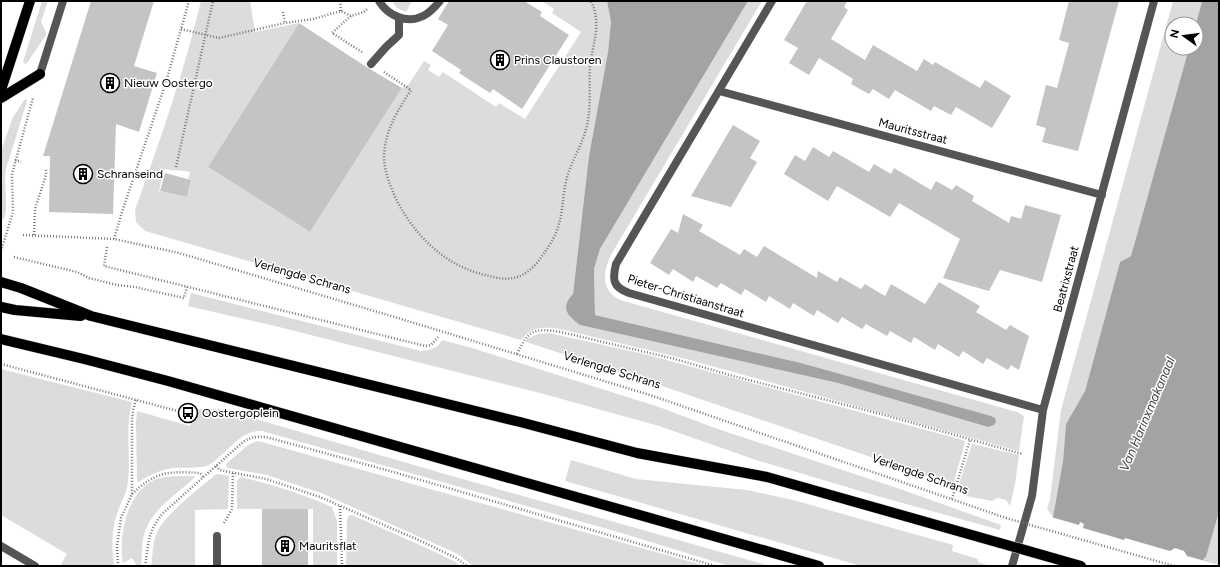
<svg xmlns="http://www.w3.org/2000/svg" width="1220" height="567" font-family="Figtree,sans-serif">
	<rect width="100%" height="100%" fill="#fff"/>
	<path fill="#dcdcdc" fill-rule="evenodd" d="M42 1H48L41 22 46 32V35L27 63 25 64 23 62Z
		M201 1H250L255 32 299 23 208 167 310 232 402 88 409 84 424 61 431 65 428 70 439 77 443 72 496 107 499 103 525 119 581 32 552 13 554 9 542 1H607L611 22 608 52 589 156 573 294 580 325 838 383 988 427 990 416 801 363 595 315 594 269 600 249 748 1H762L612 253C603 270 600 290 620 300L1017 412 1024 416 1019 451 690 360 560 329C542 327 533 326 521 340L145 231 136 222 135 210C160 141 184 72 201 1ZM164 169C173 171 181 170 190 172L188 179 191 180 187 197 159 191Z
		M392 1H412L406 12 397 8Z
		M1173 1H1202L1196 24H1172V48H1189L1131 256 1120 262 1085 391 1066 424 1063 461 1053 517 1047 509 1050 499 1061 410Z
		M25 99 27 101 6 169C3 186 9 203 4 219H1V151L13 117Z
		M191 293 421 351C431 350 437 349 442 340L472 348 659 407 715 428 900 489 1001 525 1000 530 877 496 756 460 659 426 540 393 279 327 188 306Z
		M549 333 644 354 963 440 965 442 964 446 953 485 665 387 526 342 527 339 538 334Z
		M1 369 132 402C125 428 131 456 128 482 127 494 120 503 117 514 111 531 112 549 114 566H60L67 554 1 515Z
		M195 409H221L438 472 770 566H729L618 532 262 431C240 429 226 455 209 465 203 469 181 467 173 468 160 470 149 475 139 482L137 481 136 422 137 411 190 426Z
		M257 441 262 442 706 566H473L458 554 321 493 267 475 227 468 226 464 248 445Z
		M972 444 1019 455 1015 484 1010 506 1006 500 997 498 992 501 966 496 967 491 958 487Z
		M571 460 636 479 747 490 793 500 953 545 952 551 978 559V562L990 566H861L565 481Z
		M218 474 229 476 228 509 195 510V566H151C153 556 152 545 156 535 162 516 199 489 215 475Z
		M176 476H194L195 477C178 494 155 506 146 529 141 540 142 554 141 566H137L132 558 123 563C118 537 127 492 154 480 161 477 168 477 176 476Z
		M240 477C272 484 302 494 332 507L337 521V566H313V509H237V481Z
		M1219 512V565L1203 561 1204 558 1206 557Z
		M349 515H352L422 546 454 561 460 566H346L347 520Z"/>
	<path fill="#a3a3a3" d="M607 1H748L600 249 594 269 595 315 801 363 991 416 995 418 996 422 994 425 988 427 838 383 580 325C567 315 560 308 573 294L589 156 608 52 611 22Z
		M1202 1H1219V512L1206 557 1204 558 1202 566H1041L1053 517 1063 461 1066 424 1085 391 1120 262 1131 256 1189 48H1196V24Z"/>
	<path fill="#fff" d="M1051 517 1079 525 1080 522 1084 524 1083 528 1124 540 1125 538 1170 551 1175 548 1184 551 1187 556 1205 561 1204 566H1039Z"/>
	<path fill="#c4c4c4" d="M91 1H154L134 66 157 73 139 132 116 124 113 214 49 212 50 156H43Z
		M449 1H524L542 12 540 16 569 35 522 109 493 89 490 93 459 73 461 70 432 51 448 25 438 19Z
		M807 1H847L844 7 848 10 831 39 865 60 873 45 917 71 924 59 933 65 935 62 980 88 985 80 1011 96 992 128 956 107 951 115 934 106 931 111 895 90 889 99 873 89 869 94 851 84 853 79 819 58 809 75 789 63 798 48 784 40Z
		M1069 1H1119L1078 151 1042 142 1046 128 1036 125 1046 85 1057 88 1069 43 1059 40Z
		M299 23 368 68 402 88 310 232 208 167Z
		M733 125 760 141 750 158 757 162 731 207 691 196Z
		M813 147 829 157 833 151 869 172 874 164 891 174 894 168 931 190 936 181 952 190 956 185 974 196 972 201 1009 223 1011 216 1021 219 1025 205 1061 215 1042 282 1000 270 989 291 943 278 960 239 899 203 890 217 837 186 828 201 784 174 795 155 805 161Z
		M165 173 191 180 187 197 160 191Z
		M683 214 703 225 699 231 740 255 744 249 757 257 764 246 817 278 818 271 837 282 840 277 861 289 865 284 885 296 891 284 925 304 939 282 980 306 976 312 1006 330 1010 325 1029 336 1019 370 1011 365 1008 370 987 358 983 364 963 351 959 357 938 344 935 350 914 337 911 343 890 331 887 336 866 324 862 329 842 317 838 323 817 310 814 316 793 303 790 309 769 296 766 302 745 289 741 295 721 283 717 288 696 276 693 282 673 269 669 275 650 263 671 229 678 233Z
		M262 509H308V566H262Z"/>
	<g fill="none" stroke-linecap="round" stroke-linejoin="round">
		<defs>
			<path id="primary" d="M1 90 30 1
				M1 98 40 74
				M1 282 21 288 91 316 520 422 637 453 767 477 1000 543
				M1 307 15 310 81 316
				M1 339 84 359 168 381 819 566"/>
		</defs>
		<use href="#primary" stroke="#dbdbdb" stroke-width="11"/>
		<path stroke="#777" stroke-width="2.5" stroke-dasharray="1 2" stroke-linecap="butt" d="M340 1 341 11
			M283 12 285 23
			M351 16 332 33 362 52
			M181 29 219 38 285 23 313 19 341 11 351 16 364 12 367 9
			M384 72 411 90C398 110 385 130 384 156 384 171 390 185 396 199 415 236 444 265 485 275 497 278 508 281 520 276 529 272 537 264 542 256 548 248 554 239 557 230 564 212 562 192 568 174 574 156 585 140 588 120 591 102 589 84 590 66 593 42 602 24 591 1
			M15 160 21 162
			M176 167 213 1
			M23 235 114 239 179 253 398 318 650 395 1006 518
			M34 235 35 209 46 175V169
			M114 239 122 212 166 82 189 1
			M107 247 104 266 425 346 431 345 438 337
			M1 251 13 212 12 174 33 98
			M14 257 77 272 89 278 117 285 135 287 184 298 187 287
			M517 354C529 329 534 328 561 332L675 359 733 376 881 414 1022 454
			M1 364 185 413
			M216 466 220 470 266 479 320 497 423 542 456 558 467 566
			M132 494C156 471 169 471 200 473L203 477
			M952 499 970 440
			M340 506 342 566
			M224 523 232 509 233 472
			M118 566 117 546 121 518 132 494V422L133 410 136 399
			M145 566C149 543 147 532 163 513L243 442C251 437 256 436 266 437L390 471 715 566
			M1174 566H1175"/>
		<path stroke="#555" stroke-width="8" d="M371 64 386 47 399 35V18
			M217 566V536"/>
		<path stroke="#555" stroke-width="8" d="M379 1C388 16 407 24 423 16 430 13 435 7 440 1
			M772 1 616 264C612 280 613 287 629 293L1043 410
			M40 74 63 1
			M719 91 1102 195
			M1 546 35 566
			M1012 566 1032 496 1043 410 1154 1"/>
		<use href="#primary" stroke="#000" stroke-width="10"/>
		<defs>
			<path id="primary-bridge" d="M1000 543 1081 566"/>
		</defs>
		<use href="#primary-bridge" stroke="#dbdbdb" stroke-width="11" stroke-linecap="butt"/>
		<path stroke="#777" stroke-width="2.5" stroke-dasharray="1 2" stroke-linecap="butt" d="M1006 518 1174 566"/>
		<use href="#primary-bridge" stroke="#000" stroke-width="10"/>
	</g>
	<defs>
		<symbol id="building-ring" viewBox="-11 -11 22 22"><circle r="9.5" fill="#fff" stroke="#000" stroke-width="1.5"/><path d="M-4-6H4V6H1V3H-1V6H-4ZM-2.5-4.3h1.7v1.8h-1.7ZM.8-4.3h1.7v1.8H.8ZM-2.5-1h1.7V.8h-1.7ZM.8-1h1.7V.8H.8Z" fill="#000"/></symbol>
		<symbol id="bus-ring" viewBox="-11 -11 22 22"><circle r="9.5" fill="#fff" stroke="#000" stroke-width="1.5"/><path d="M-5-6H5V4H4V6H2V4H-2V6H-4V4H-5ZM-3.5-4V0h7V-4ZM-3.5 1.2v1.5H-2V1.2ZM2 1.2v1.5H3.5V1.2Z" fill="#000"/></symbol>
	</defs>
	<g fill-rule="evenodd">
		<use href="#building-ring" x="489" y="49" width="22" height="22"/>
		<use href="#building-ring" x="99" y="72" width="22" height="22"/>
		<use href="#building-ring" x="72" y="163" width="22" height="22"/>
		<use href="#bus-ring" x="177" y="402" width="22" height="22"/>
		<use href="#building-ring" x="274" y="535" width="22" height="22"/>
	</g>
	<g text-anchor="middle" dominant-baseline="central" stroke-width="3" stroke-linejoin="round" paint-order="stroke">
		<g font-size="12" fill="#000" stroke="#fff" text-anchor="start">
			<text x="514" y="60">Prins Claustoren</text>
			<text x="124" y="83">Nieuw Oostergo</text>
			<text x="97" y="174">Schranseind</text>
			<text x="202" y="413">Oostergoplein</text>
			<text x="299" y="546">Mauritsflat</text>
		</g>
		<g font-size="12" fill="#000" stroke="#fff">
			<text transform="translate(913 131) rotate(15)">Mauritsstraat</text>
			<text transform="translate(302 276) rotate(16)">Verlengde Schrans</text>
			<text transform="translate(1066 279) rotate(-75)">Beatrixstraat</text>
			<text transform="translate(686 296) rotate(17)">Pieter-Christiaanstraat</text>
			<text transform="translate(612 370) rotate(17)">Verlengde Schrans</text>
			<text transform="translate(920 474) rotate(19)">Verlengde Schrans</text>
		</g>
		<g font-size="13" font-style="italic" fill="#444" stroke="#fff">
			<text transform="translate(1147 414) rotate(-67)">Van Harinxmakanaal</text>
		</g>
	</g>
	<rect width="1220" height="567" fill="none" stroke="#000000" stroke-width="4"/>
	<g transform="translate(1184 36) rotate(284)"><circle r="19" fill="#ffffff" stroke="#999999"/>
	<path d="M0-3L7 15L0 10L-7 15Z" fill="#000000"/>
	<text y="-6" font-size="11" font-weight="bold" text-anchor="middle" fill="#000000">N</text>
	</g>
</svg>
